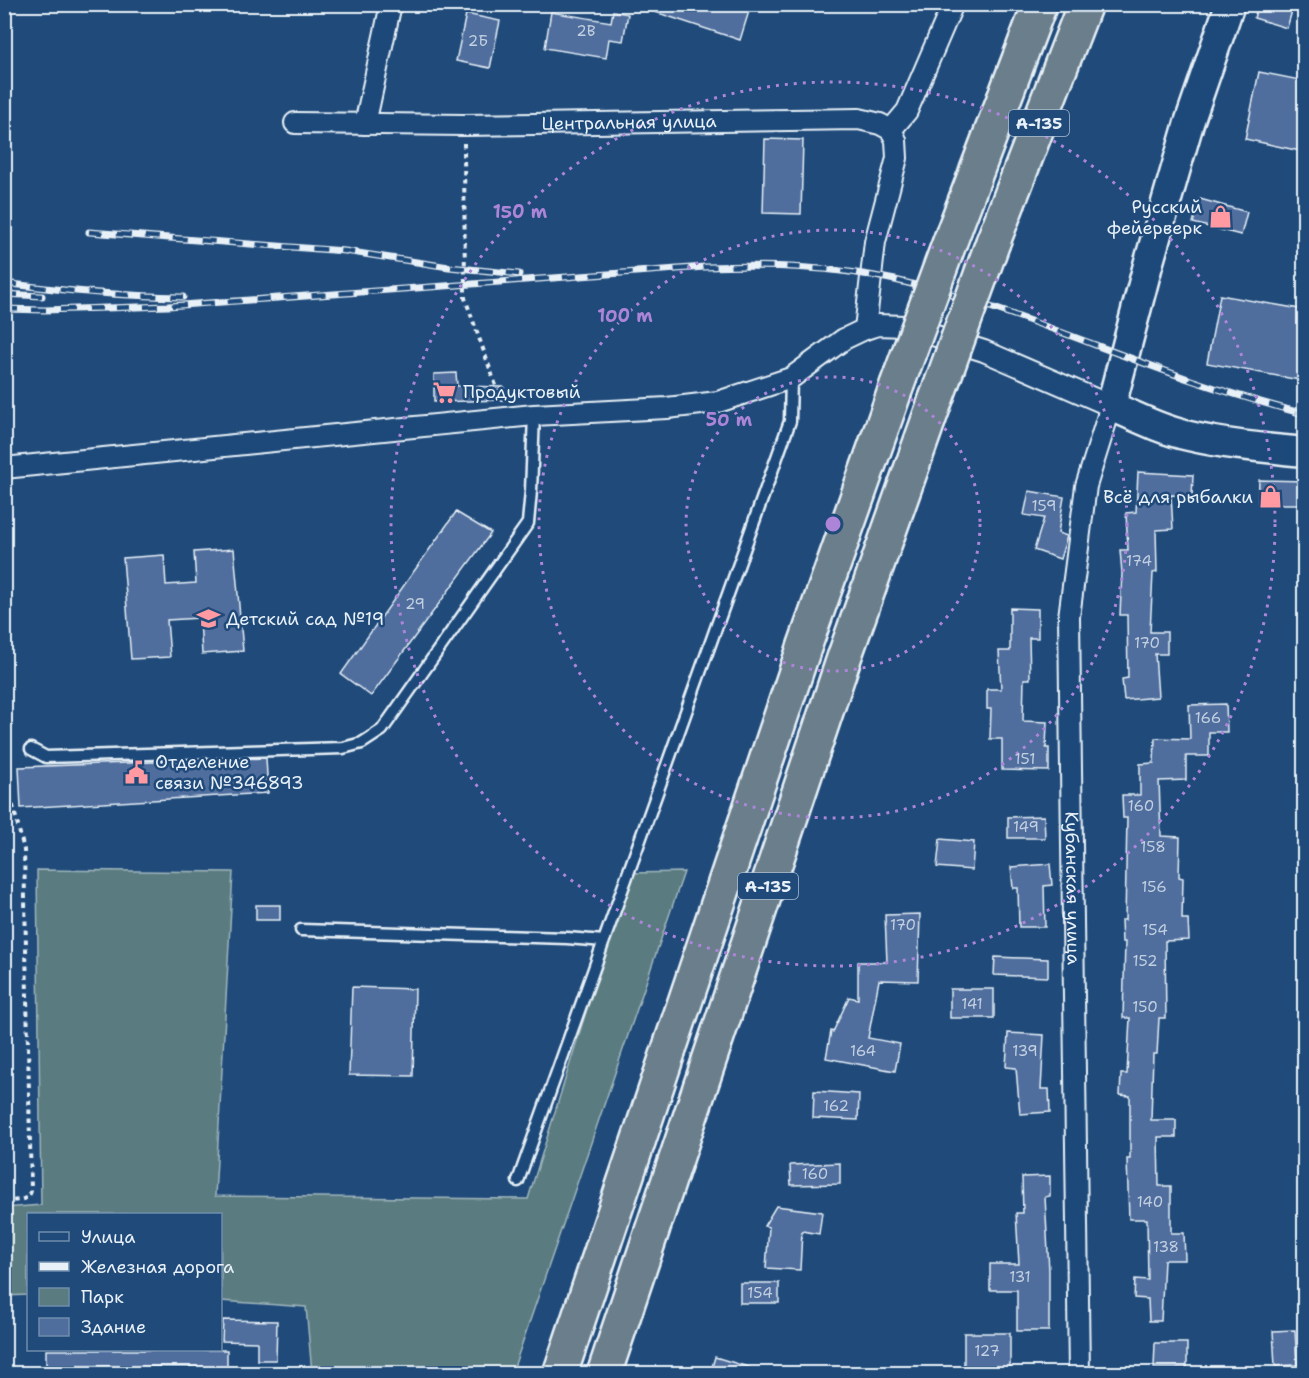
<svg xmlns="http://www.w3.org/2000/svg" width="1309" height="1378" font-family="'Shantell Sans',sans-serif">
	<rect width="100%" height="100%" fill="#1f4a7a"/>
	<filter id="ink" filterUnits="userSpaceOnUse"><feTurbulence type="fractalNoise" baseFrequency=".0167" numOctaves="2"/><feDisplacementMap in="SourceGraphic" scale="12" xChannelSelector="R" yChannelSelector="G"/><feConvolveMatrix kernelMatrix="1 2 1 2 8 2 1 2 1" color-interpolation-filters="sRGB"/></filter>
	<g filter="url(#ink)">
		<path fill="#5a7c81" stroke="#a1b6bc" stroke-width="1.5" d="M37 870 233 872 215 1196 528 1199 629 873 684 872 512 1373H312L306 1307 221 1301 220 1214H28V1295L5 1296V1208L41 1205Z"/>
		<path fill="#4f6d9d" stroke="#e8f1f8" stroke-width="1.5" d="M643 4H740L750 8 740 40 643 8Z
			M1258 4H1294L1287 28 1254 18Z
			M613 11 628 14 623 41 609 39 606 58 545 48 551 12 611 22Z
			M466 14 500 21 490 68 456 61Z
			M1259 72 1305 81V152L1245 139Z
			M765 139 803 140 801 214 763 213Z
			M1200 199 1247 212 1241 235 1193 223Z
			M1220 295 1305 310V381L1207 363Z
			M456 373 457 386 504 387V400L434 402V374Z
			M1138 472 1193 475 1192 496 1171 495 1173 529 1156 530 1157 572 1153 573 1150 632H1167V654H1155L1158 697 1124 700 1122 679 1128 678 1127 615H1120L1122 573 1120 550H1128L1126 513 1136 512Z
			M1259 480 1305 481V504H1258Z
			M1029 491 1064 497 1058 533 1067 536 1060 559 1034 550 1044 518 1024 515Z
			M456 512 491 533 371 696 341 674Z
			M234 549 243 651 202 654 200 618 167 620 170 657 131 659 123 558 164 555 166 585 196 583 194 552Z
			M1010 608 1038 609V638H1029L1030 679H1024L1023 721 1047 722 1046 748H1049V771L1002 770V739H990L991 709H987V689H1001L999 651H1010Z
			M1226 704 1227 732H1209V756H1186V780L1159 781 1161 836 1180 837 1179 877 1183 878 1182 919H1188L1189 940 1165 941 1166 1018H1159L1157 1054H1153L1151 1120H1176V1137H1158L1159 1186H1171V1233H1184L1185 1260H1164L1161 1321H1149L1148 1299 1134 1298 1135 1279 1148 1280 1147 1219H1129L1127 1159H1130V1096L1120 1095 1121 1074H1127L1130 1018H1123L1125 942H1122L1121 920H1125L1127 818H1123L1122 795H1140V764L1154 763 1155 738 1190 739 1189 705Z
			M266 758 268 793 21 808 19 767Z
			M1044 816 1045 838H1008V817Z
			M940 839 974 842 972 870 937 867Z
			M1050 864 1052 885 1044 886 1045 927H1019L1018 888H1013L1011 867Z
			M256 905H280V920H256Z
			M920 914 918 981 879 980 868 1038 900 1044 895 1071 826 1058 831 1031 833 1032 849 997 858 999V962H887L885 915Z
			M995 957 1048 959V977L994 975Z
			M352 987 415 989 413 1076 349 1075Z
			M950 989H994V1018H950Z
			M1008 1033 1044 1035 1041 1089H1049L1050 1112 1020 1114 1016 1068 1006 1067Z
			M814 1091 859 1094 858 1120 813 1118Z
			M840 1163V1184L791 1185 790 1165Z
			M1050 1176V1196L1045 1197 1049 1271V1331H1017V1290H990V1264H1019L1016 1213H1023L1022 1177Z
			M776 1206 822 1212 819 1234 802 1231 800 1270 766 1268 769 1227 764 1226Z
			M740 1283H779V1303H740Z
			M223 1320 277 1321 276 1360H257V1342L222 1341Z
			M1295 1330 1297 1365 1275 1366 1273 1331Z
			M964 1333H1010V1369H964Z
			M1155 1343H1187V1368H1154Z
			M46 1350H227V1367L46 1366Z
			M715 1357 758 1370 757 1374H710Z"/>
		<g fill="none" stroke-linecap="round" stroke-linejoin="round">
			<defs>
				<path id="lane" d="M31 749 46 757 343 748 362 743 382 730 528 523 531 491 534 415
					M301 930 567 938 604 941
					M518 1181 790 421 791 378"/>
				<g id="street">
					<path id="s1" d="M295 123 464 125 859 119 880 124 891 130"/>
					<path d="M365 124 391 4"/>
					<path d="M865 329 875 242 897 158 896 140 891 130 907 111 953 4"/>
					<path id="s2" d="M4 468 534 415 667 408 718 402 791 378 844 339 865 329 878 325 904 326 984 351 1111 406 1086 486 1069 617 1079 1374"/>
				</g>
				<path id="secondary" d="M1230 4 1189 123 1148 265 1111 406C1136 417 1162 430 1189 436 1227 445 1266 448 1304 452"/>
				<path id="highway" d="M955 228 1040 4
					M993 242 1085 4
					M560 1374 805 645 897 385
					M604 1374 844 658 936 399"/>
			</defs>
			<use href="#lane" stroke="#e8f1f8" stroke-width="15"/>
			<use href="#street" stroke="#e8f1f8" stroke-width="24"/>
			<use href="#secondary" stroke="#e8f1f8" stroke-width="33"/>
			<use href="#highway" stroke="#e8f1f8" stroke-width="38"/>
			<path stroke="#e8f1f8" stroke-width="4" stroke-dasharray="4.5 4.5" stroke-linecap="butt" d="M464 143 465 298 501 400
				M4 770 24 850 31 1191C28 1202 15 1200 4 1201"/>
			<use href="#lane" stroke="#1f4a7a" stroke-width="10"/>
			<use href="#street" stroke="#1f4a7a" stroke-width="20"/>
			<use href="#secondary" stroke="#1f4a7a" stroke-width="28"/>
			<use href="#highway" stroke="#6b7e8b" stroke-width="33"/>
			<defs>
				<path id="rail" d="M89 232 345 251 449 267 519 274
					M4 283C64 291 123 296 183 297
					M4 294 42 296
					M4 309 45 310 168 306 705 267C769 265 832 266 895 280 997 303 1092 346 1191 380 1229 393 1266 404 1304 414"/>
			</defs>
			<use href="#rail" stroke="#e8f1f8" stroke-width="7"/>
			<use href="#rail" stroke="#1f4a7a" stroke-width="4.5" stroke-dasharray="14" stroke-linecap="butt"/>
			<defs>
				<path id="highway-bridge" d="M897 385 955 228
					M936 399 993 242"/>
			</defs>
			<use href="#highway-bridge" stroke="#e8f1f8" stroke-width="38" stroke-linecap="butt"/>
			<use href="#highway-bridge" stroke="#6b7e8b" stroke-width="33"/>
		</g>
	</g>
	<g fill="none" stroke="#ac85d9" stroke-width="3" stroke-dasharray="3 6">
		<circle cx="833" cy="524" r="147"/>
		<circle cx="833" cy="524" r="294"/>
		<circle cx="833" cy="524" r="442"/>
	</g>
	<defs>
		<symbol id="shop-bare" viewBox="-9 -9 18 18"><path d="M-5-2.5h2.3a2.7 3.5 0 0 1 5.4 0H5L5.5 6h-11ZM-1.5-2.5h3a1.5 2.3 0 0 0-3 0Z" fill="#ff9aa2" stroke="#1f4a7a" stroke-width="2.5" paint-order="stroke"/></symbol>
		<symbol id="supermarket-bare" viewBox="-9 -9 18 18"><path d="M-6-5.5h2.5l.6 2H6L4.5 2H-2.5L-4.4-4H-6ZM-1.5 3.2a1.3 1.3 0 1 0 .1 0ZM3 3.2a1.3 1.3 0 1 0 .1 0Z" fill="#ff9aa2" stroke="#1f4a7a" stroke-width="2.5" paint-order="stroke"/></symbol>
		<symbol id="school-bare" viewBox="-9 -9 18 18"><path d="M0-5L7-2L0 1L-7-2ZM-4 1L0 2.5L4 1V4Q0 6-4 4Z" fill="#ff9aa2" stroke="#1f4a7a" stroke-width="2.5" paint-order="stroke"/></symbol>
		<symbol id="civic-bare" viewBox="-9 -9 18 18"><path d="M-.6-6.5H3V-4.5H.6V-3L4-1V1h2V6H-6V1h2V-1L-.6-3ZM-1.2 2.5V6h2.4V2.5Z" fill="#ff9aa2" stroke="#1f4a7a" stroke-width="2.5" paint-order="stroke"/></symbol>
	</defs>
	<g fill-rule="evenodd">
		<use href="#shop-bare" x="1204" y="200" width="33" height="33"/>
		<use href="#supermarket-bare" x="428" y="376" width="33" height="33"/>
		<use href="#shop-bare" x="1254" y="480" width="33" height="33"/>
		<use href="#school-bare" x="192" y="602" width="33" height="33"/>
		<use href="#civic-bare" x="120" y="756" width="33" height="33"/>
	</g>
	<g text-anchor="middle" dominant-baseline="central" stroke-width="5" stroke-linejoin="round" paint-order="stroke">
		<g font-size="15" fill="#c2d0e1">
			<text x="586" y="31">2В</text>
			<text x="478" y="41">2Б</text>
			<text x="1044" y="506">159</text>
			<text x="1139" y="561">174</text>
			<text x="415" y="604">29</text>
			<text x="1147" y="643">170</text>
			<text x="1208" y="718">166</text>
			<text x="1025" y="759">151</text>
			<text x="1141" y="806">160</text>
			<text x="1026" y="827">149</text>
			<text x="1153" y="847">158</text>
			<text x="1154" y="887">156</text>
			<text x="903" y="925">170</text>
			<text x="1155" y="930">154</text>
			<text x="1145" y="961">152</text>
			<text x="972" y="1004">141</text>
			<text x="1145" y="1007">150</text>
			<text x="863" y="1051">164</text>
			<text x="1025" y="1051">139</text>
			<text x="836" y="1106">162</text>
			<text x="815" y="1174">160</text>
			<text x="1150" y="1202">140</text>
			<text x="1166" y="1247">138</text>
			<text x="1020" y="1277">131</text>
			<text x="760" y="1293">154</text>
			<text x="987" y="1351">127</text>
		</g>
		<g fill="#1f4a7a" stroke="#acbfd2" stroke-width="1.5">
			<rect x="1009" y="110" width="60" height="26" rx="4.5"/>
			<rect x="738" y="873" width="60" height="26" rx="4.5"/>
		</g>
		<g font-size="16" font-weight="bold" fill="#e8f1f8">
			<text x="1039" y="123">А-135</text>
			<text x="768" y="886">А-135</text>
		</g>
		<g font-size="18" fill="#e8f1f8" stroke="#1f4a7a">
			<text stroke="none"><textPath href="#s1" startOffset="334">Центральная улица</textPath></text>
			<text stroke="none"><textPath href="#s2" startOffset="1632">Кубанская улица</textPath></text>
		</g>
		<g font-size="18" fill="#e8f1f8" stroke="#1f4a7a" text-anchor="start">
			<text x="1202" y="207" text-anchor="end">Русский<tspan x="1202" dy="21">фейерверк</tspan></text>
			<text x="463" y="392">Продуктовый</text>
			<text x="1253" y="497" text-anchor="end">Всё для рыбалки</text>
			<text x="226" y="619">Детский сад №19</text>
			<text x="155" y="762">Отделение<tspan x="155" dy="21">связи №346893</tspan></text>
		</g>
	</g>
	<circle cx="833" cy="524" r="9" fill="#ac85d9" stroke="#1f4a7a" stroke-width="3"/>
	<g font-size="18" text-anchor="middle" font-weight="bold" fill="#ac85d9" stroke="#1f4a7a" stroke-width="5" stroke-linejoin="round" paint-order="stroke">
		<text x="520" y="218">150 m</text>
		<text x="625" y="322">100 m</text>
		<text x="729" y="426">50 m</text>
	</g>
	<rect width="1309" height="1378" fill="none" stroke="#1f4a7a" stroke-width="24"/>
	<rect x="12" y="12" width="1285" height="1354" fill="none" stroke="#e8f1f8" stroke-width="2" filter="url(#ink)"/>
	<rect x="27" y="1213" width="195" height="138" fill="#1f4a7a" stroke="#6f8dac" stroke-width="1.5"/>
	<rect x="39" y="1232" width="30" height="9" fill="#1f4a7a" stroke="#6f8dac" stroke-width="1.5"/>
	<text x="81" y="1243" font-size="18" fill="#e8f1f8">Улица</text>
	<rect x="39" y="1262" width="30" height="9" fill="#e8f1f8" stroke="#6f8dac" stroke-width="1.5"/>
	<text x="81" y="1273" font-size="18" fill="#e8f1f8">Железная дорога</text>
	<rect x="39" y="1288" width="30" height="18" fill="#5a7c81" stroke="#6f8dac" stroke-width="1.5"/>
	<text x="81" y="1303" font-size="18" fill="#e8f1f8">Парк</text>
	<rect x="39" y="1318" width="30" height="18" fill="#4f6d9d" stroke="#6f8dac" stroke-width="1.5"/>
	<text x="81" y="1333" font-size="18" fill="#e8f1f8">Здание</text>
</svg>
